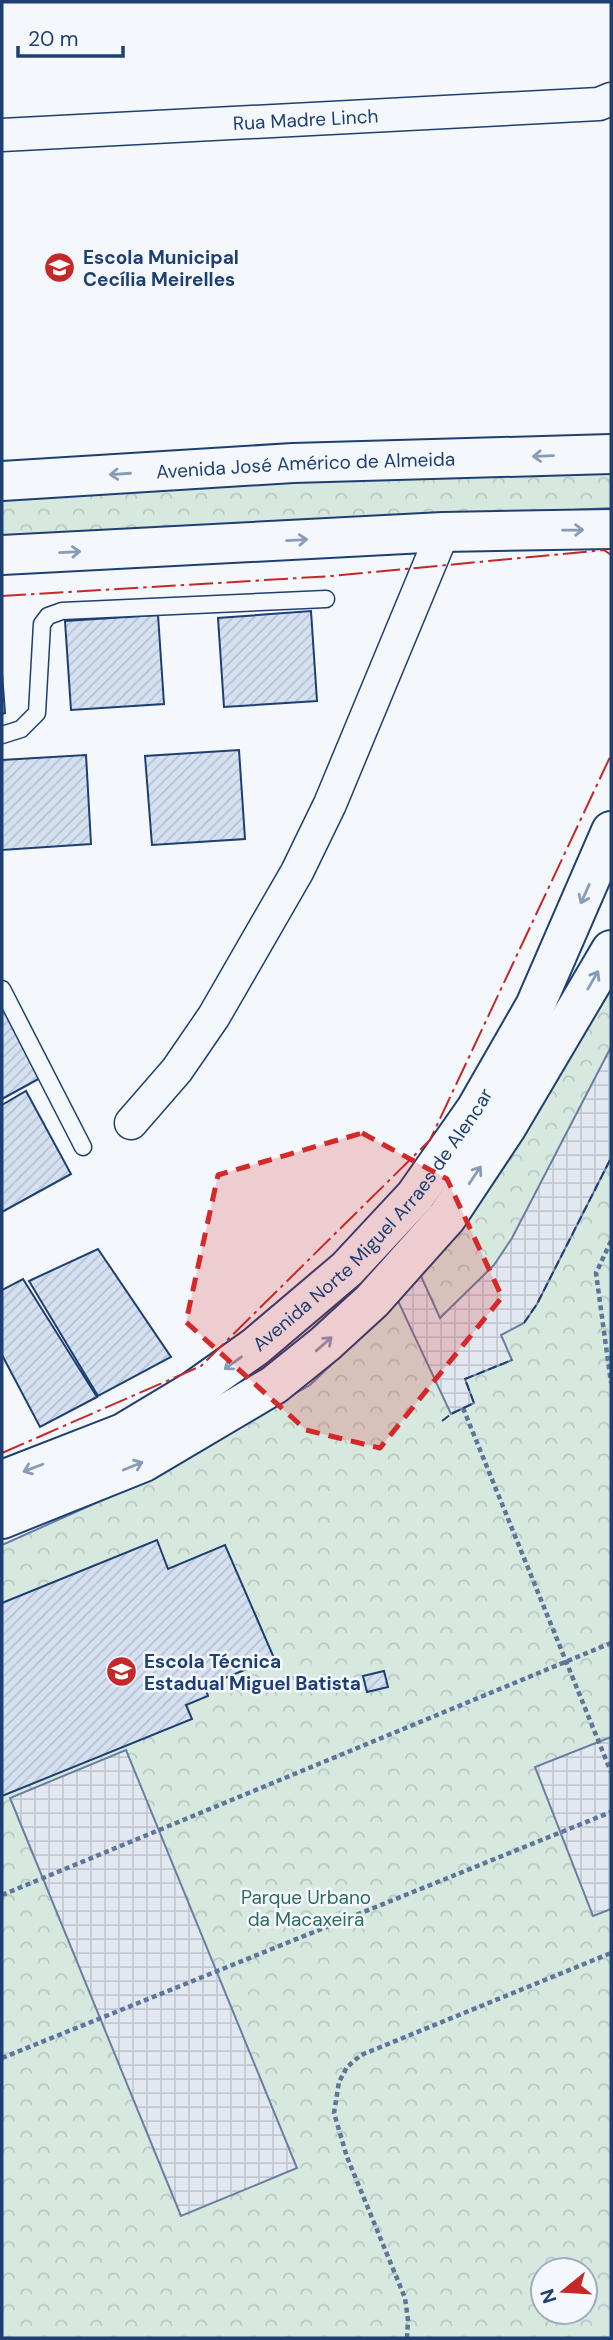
<svg xmlns="http://www.w3.org/2000/svg" width="613" height="2340" font-family="'DM Sans',sans-serif">
	<defs>
		<pattern id="park-crowns" width="20" height="18" patternUnits="userSpaceOnUse" patternTransform="scale(1.75)"><rect width="20" height="18" fill="#d7e8df"/><path d="M2 6a3 3 0 1 1 6 0M12 15a3 3 0 1 1 6 0" fill="none" stroke="#b8c8c3"/></pattern>
		<pattern id="plaza-grid" width="8" height="8" patternUnits="userSpaceOnUse" patternTransform="scale(1.75)"><rect width="8" height="8" fill="#e3e8f0"/><path d="M0 4h8M4 0v8" fill="none" stroke="#c2c8d1"/></pattern>
		<pattern id="building-hatch" width="6" height="6" patternUnits="userSpaceOnUse" patternTransform="scale(1.75)"><rect width="6" height="6" fill="#d5e0f0"/><path d="M-1 1l2-2M0 6l6-6M5 7l2-2" fill="none" stroke="#b6c1d1"/></pattern>
	</defs>
	<rect width="100%" height="100%" fill="#f4f7fb"/>
	<path fill="url(#park-crowns)" stroke="#687fa3" stroke-width="2" fill-rule="evenodd" d="M611 466V508L2 540V497Z
		M611 966V2338H2V1545L136 1485 310 1385 398 1301ZM543 2270H585V2312H543Z"/>
	<path fill="url(#plaza-grid)" stroke="#687fa3" stroke-width="2" d="M611 1047V1158L537 1304 524 1323 501 1335 512 1360 465 1379 474 1403 451 1414 398 1301 420 1274 440 1318 494 1265 512 1238Z
		M611 1737V1909L593 1916 535 1767Z
		M126 1750 297 2168 181 2216 10 1798Z"/>
	<path fill="url(#building-hatch)" stroke="#1d3f73" stroke-width="2" d="M311 611 317 701 224 707 218 618Z
		M158 615 164 704 71 710 65 621Z
		M2 673 5 713 2 714Z
		M239 750 245 839 152 845 145 756Z
		M86 755 91 844 2 850V760Z
		M2 1004 42 1077 2 1099Z
		M26 1091 71 1174 2 1212V1105Z
		M98 1249 171 1357 98 1396 29 1281Z
		M23 1279 97 1397 40 1427 2 1355V1290Z
		M157 1540 168 1569 225 1545 274 1658 205 1686 208 1696 186 1705 192 1719 2 1796V1603Z
		M384 1671 388 1687 367 1692 363 1676Z"/>
	<g fill="none" stroke-linecap="round" stroke-linejoin="round">
		<defs>
			<path id="service" d="M2 735 21 729 37 713 42 624 48 616 62 611 326 599
				M2 989 83 1147"/>
			<g id="minor">
				<path id="s1" d="M2 135 599 104 611 99"/>
				<path d="M131 1123 177 1070 214 1016 297 872 330 804 443 532"/>
			</g>
			<g id="tertiary">
				<path id="s2" d="M2 481 293 463 611 454"/>
				<path d="M2 555 443 532 611 529"/>
			</g>
			<g id="primary">
				<path id="s3" d="M2 1480 123 1433 193 1391 255 1347 347 1269 415 1196 476 1109 535 1006 611 831"/>
				<path d="M2 1519 144 1462 274 1385 325 1344 372 1301 447 1217 506 1128 611 950"/>
			</g>
		</defs>
		<use href="#service" stroke="#1d3f73" stroke-width="19"/>
		<use href="#minor" stroke="#1d3f73" stroke-width="35"/>
		<use href="#tertiary" stroke="#1d3f73" stroke-width="42"/>
		<use href="#primary" stroke="#1d3f73" stroke-width="42"/>
		<path stroke="#5e769c" stroke-width="4.5" stroke-dasharray="5 3.5" stroke-linecap="butt" d="M611 1241 596 1273 611 1383
			M463 1408 611 1772
			M2 1895 611 1643
			M2 2058 611 1812
			M407 2338 408 2320 405 2298 347 2157 334 2113 339 2082 347 2067 361 2055 611 1953"/>
		<use href="#service" stroke="#f4f7fb" stroke-width="16"/>
		<use href="#minor" stroke="#f4f7fb" stroke-width="32"/>
		<use href="#tertiary" stroke="#f4f7fb" stroke-width="38"/>
		<use href="#primary" stroke="#f4f7fb" stroke-width="38"/>
		<path stroke="#1d3f73" stroke-width="2" stroke-dasharray="9 3.5" stroke-linecap="butt" d="M524 1323 537 1304 611 1158
			M442 1421 451 1414 474 1403 465 1379 512 1360"/>
		<path stroke="#c62828" stroke-width="2" stroke-dasharray="24 5 3.5 5" stroke-linecap="butt" d="M2 596 332 576 604 550 611 555
			M2 1453 201 1366 430 1140 611 755"/>
	</g>
	<defs><path id="oneway-shaft" d="M-6 0H5M1.5-3L5.5 0L1.5 3" fill="none" stroke-width="1.6" stroke-linecap="round" stroke-linejoin="round" transform="scale(1.75)"/></defs>
	<g stroke="#889bb7">
		<use href="#oneway-shaft" transform="translate(543 456) rotate(178)"/>
		<use href="#oneway-shaft" transform="translate(120 474) rotate(176)"/>
		<use href="#oneway-shaft" transform="translate(573 530) rotate(-1)"/>
		<use href="#oneway-shaft" transform="translate(297 540) rotate(-3)"/>
		<use href="#oneway-shaft" transform="translate(70 552) rotate(-3)"/>
		<use href="#oneway-shaft" transform="translate(585 894) rotate(114)"/>
		<use href="#oneway-shaft" transform="translate(593 980) rotate(-60)"/>
		<use href="#oneway-shaft" transform="translate(475 1175) rotate(-56)"/>
		<use href="#oneway-shaft" transform="translate(324 1344) rotate(-41)"/>
		<use href="#oneway-shaft" transform="translate(233 1363) rotate(144)"/>
		<use href="#oneway-shaft" transform="translate(133 1466) rotate(-22)"/>
		<use href="#oneway-shaft" transform="translate(33 1468) rotate(159)"/>
	</g>
	<path fill="#d62828" fill-opacity="0.2" stroke="#d62828" stroke-width="5" stroke-dasharray="14 9" stroke-linejoin="round" d="M362 1133 447 1179 502 1297 380 1448 306 1430 186 1322 218 1175Z"/>
	<defs>
		<symbol id="school-disc" viewBox="-11 -11 22 22"><circle r="9.5" fill="#c62828" stroke="#f4f7fb"/><path d="M0-5L7-2L0 1L-7-2ZM-4 1L0 2.5L4 1V4Q0 6-4 4Z" fill="#fff"/></symbol>
		<symbol id="university-disc" viewBox="-11 -11 22 22"><circle r="9.5" fill="#c62828" stroke="#f4f7fb"/><path d="M0-5L7-2L0 1L-7-2ZM-4 1L0 2.5L4 1V4Q0 6-4 4Z" fill="#fff"/></symbol>
	</defs>
	<g fill-rule="evenodd">
		<use href="#school-disc" x="42" y="250" width="35" height="35"/>
		<use href="#university-disc" x="104" y="1654" width="35" height="35"/>
	</g>
	<g text-anchor="middle" dominant-baseline="central" stroke-width="5" stroke-linejoin="round" paint-order="stroke">
		<g font-size="19" fill="#1d3f73" stroke="#f4f7fb">
			<text stroke="none"><textPath href="#s1" startOffset="304">Rua Madre Linch</textPath></text>
			<text stroke="none"><textPath href="#s2" startOffset="304">Avenida José Américo de Almeida</textPath></text>
			<text stroke="none"><textPath href="#s3" startOffset="462">Avenida Norte Miguel Arraes de Alencar</textPath></text>
		</g>
		<g font-size="19" font-weight="bold" fill="#1d3f73" stroke="#f4f7fb" text-anchor="start">
			<text x="83" y="257">Escola Municipal<tspan x="83" dy="22">Cecília Meirelles</tspan></text>
			<text x="144" y="1661">Escola Técnica<tspan x="144" dy="22">Estadual Miguel Batista</tspan></text>
		</g>
		<g font-size="19" fill="#2c6c60" stroke="#f4f7fb">
			<text x="306" y="1897">Parque Urbano<tspan x="306" dy="22">da Macaxeira</tspan></text>
		</g>
	</g>
	<rect width="613" height="2340" fill="none" stroke="#1d3f73" stroke-width="7"/>
	<g transform="translate(564 2291) rotate(252)"><circle r="33" fill="#f4f7fb" stroke="#9eadc5" stroke-width="2"/>
	<path d="M0-5L12 26L0 18L-12 26Z" fill="#c62828"/>
	<text y="-10" font-size="19" font-weight="bold" text-anchor="middle" fill="#1d3f73">N</text>
	</g>
	<path d="M18 46v10h105v-10" fill="none" stroke="#1d3f73" stroke-width="3.5"/>
	<text x="28" y="46" font-size="21" fill="#1d3f73" stroke="#f4f7fb" stroke-width="5" paint-order="stroke">20 m</text>
</svg>
